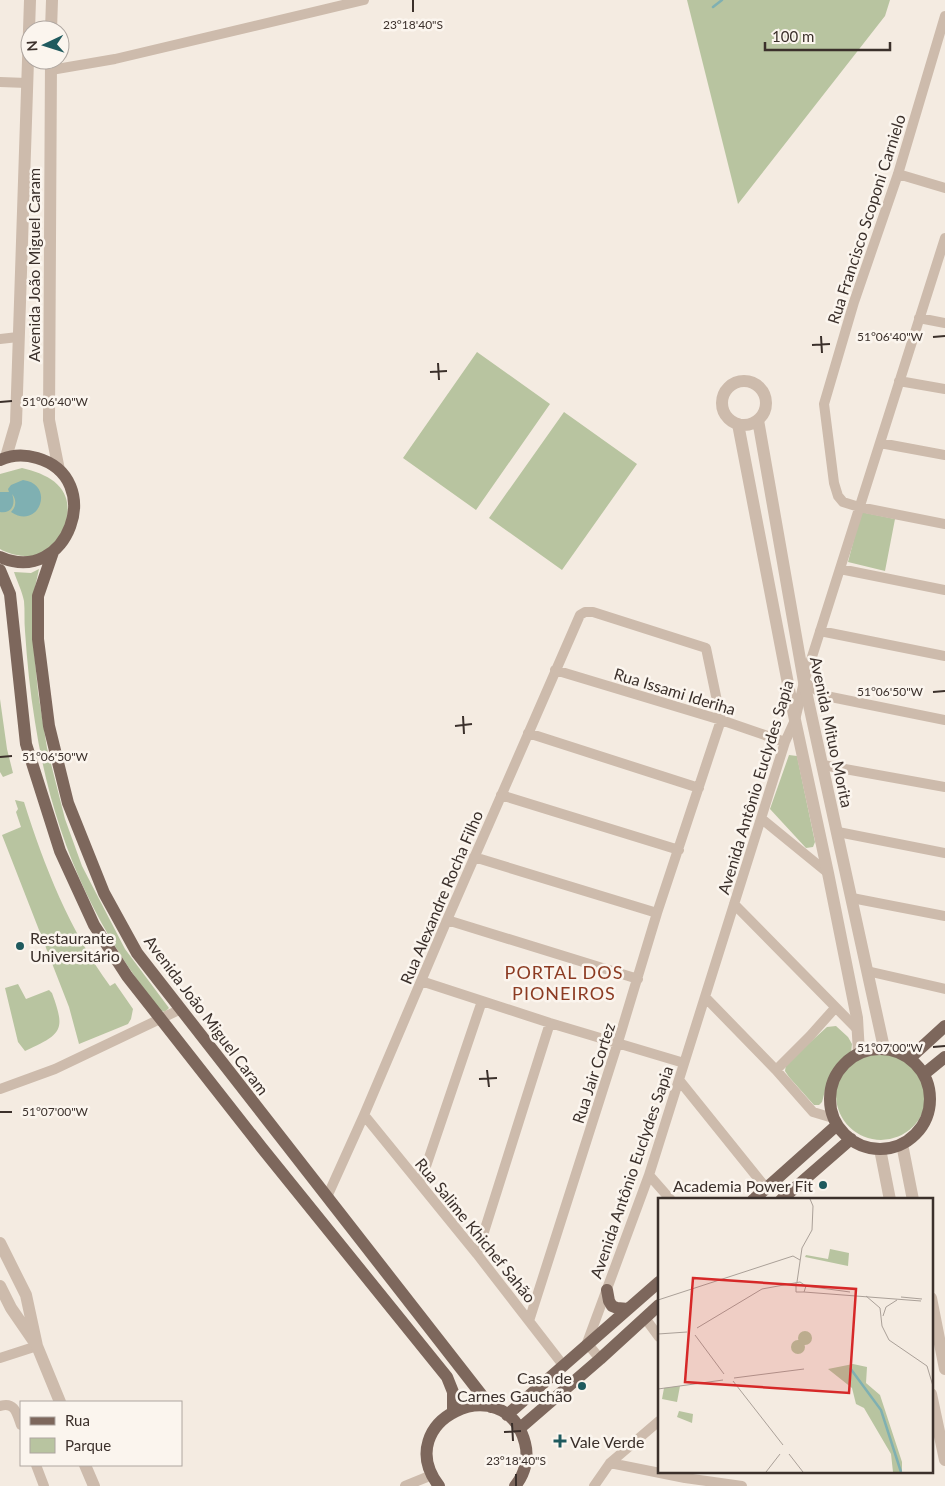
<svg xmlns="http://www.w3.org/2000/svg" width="945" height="1486" font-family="Lato,sans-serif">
	<rect width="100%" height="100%" fill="#f4ebe1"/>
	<path fill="#b8c4a0" d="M687 0H890L885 16 738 204Z
		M477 352 550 404 476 510 403 458Z
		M564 412 637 464 562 570 489 518Z
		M22 468C52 475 74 489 66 522 64 532 56 544 48 551 37 560 11 556 0 549V474Z
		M861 512 895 519 885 571 848 562Z
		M39 569 34 592 32 629 38 692 47 748 65 819 82 866 125 949 169 1008 165 1012 161 1011C91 924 52 832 35 722 30 692 27 661 25 631 24 621 25 611 24 601 22 591 17 581 14 572L31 573Z
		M0 699 7 749 13 773 3 777 0 772Z
		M789 755 797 756 815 842 813 847 806 848 770 809Z
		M15 800 24 802C44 866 70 931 110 986L115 983 133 1009 131 1019 128 1024 79 1044 69 1007 2 835 21 827 16 812 18 809Z
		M18 984 26 999 49 990 52 993C66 1031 62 1034 25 1051L18 1042 5 988Z
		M836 1026 848 1037 852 1044 851 1053 832 1073 826 1087 822 1102 819 1105H814L789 1077 785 1071 786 1064 827 1027Z
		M836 1095a45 45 0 1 1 90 0a45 45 0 1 1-90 0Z"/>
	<path fill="#7fb0b2" d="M23 480C56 484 39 531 11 512 16 507 17 500 12 494 16 504 12 514 0 512V492H9L8 489 11 485Z"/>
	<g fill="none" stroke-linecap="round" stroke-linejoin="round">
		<path stroke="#7fb0b2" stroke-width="2.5" d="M713 7 722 0"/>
		<path stroke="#cdbbac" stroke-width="10" d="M945 16 898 174 854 302 824 404 834 483 838 496 843 502 859 507 945 524
			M51 70 115 59 364 0
			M0 82 27 83
			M898 174 945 188
			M919 318 945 323
			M0 339 18 337
			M899 381 945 389
			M880 443 945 455
			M840 569 945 590
			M820 631 945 656
			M555 670 721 720 785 742
			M804 682 826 696 945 720
			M528 733 699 788
			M823 765 945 787
			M501 795 679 850
			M762 819 828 873
			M838 832 945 853
			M474 857 657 913
			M852 898 945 916
			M734 904 858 1030
			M447 920 638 979
			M867 971 945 989
			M421 981 550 1023 684 1063
			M705 997 776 1070 813 1112 833 1118
			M776 1070 810 1036 835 1008
			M679 1080 766 1188
			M0 1089 55 1069 181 1009
			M364 1115 477 1254 563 1365
			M649 1175 671 1200
			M420 1184 482 1001
			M327 1197 364 1115 447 920 580 615 585 612H593L706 648 721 720 657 913 618 1042 529 1321
			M477 1254 550 1023
			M645 1318 659 1337
			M0 1358 37 1346
			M600 1359 587 1343 649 1175 785 742 795 720 804 682 945 238
			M0 1406C15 1401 17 1414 21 1425
			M610 1463 685 1478 742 1486
			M36 1465 44 1486
			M405 1486 432 1475
			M594 1486 610 1463 659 1421"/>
		<path stroke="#cdbbac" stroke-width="12" d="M51 30 52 0
			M51 60 49 420 59 470
			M722 403a22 22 0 1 1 44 0a22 22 0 1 1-44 0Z
			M758 420 804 682 884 1048
			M738 424 795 720 828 873 857 1018 859 1053
			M6 457 16 423 30 0
			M902 1144 913 1200
			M880 1149 890 1200
			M0 1243 26 1295 37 1346 60 1402
			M0 1286 11 1308 33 1340
			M931 1298 945 1369
			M931 1394 945 1460
			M85 1465 94 1486"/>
		<path stroke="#7d675c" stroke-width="12" d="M0 460C13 454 24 454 37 458 107 478 68 587 0 557
			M53 552 38 596V639L49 726 68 803 104 893 137 953 491 1407
			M0 570 10 594 26 744 60 851 94 925 127 976 262 1148 447 1377 453 1392V1411
			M830 1099a50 50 0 1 1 100 0a50 50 0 1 1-100 0Z
			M910 1058 945 1026
			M924 1074 945 1057
			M753 1200 837 1125
			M781 1200 851 1139
			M607 1290 609 1301 612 1306 617 1308 628 1309
			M507 1415 659 1282
			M519 1429 600 1359 659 1305
			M439 1486C389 1421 505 1366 525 1443 529 1458 525 1474 515 1486"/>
	</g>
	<path fill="none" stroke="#3b302b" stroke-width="2" d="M413 0V12M821 336 822 353M933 337 945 336M812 345 830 344M438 363 439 380M430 372 447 371M0 402 12 401M933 692 945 691M463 716 464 734M455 726 472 724M0 757 12 756M933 1047 945 1046M487 1070 489 1087M479 1079 497 1078M0 1112H12M512 1423 513 1441M504 1432 521 1431M516 1474V1486"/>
	<g fill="#1f5a5e" stroke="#fbf5ee" stroke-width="2">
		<circle cx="20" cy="946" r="5"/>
		<circle cx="823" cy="1185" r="5"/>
		<circle cx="582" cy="1386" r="5"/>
		<path d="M557.5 1433.5h5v5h5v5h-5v5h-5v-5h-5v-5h5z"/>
	</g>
	<g text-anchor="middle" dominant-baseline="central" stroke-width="5" stroke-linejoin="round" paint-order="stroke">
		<g font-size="16" fill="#3b302b" stroke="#fbf5ee">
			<text transform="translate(866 219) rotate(-72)">Rua Francisco Scoponi Carnielo</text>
			<text transform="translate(33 265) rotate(-90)">Avenida João Miguel Caram</text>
			<text transform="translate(675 691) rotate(17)">Rua Issami Ideriha</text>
			<text transform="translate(832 732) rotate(78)">Avenida Mituo Morita</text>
			<text transform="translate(755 787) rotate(-73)">Avenida Antônio Euclydes Sapia</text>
			<text transform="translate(441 897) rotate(-67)">Rua Alexandre Rocha Filho</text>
			<text transform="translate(207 1015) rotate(53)">Avenida João Miguel Caram</text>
			<text transform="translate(593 1073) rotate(-72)">Rua Jair Cortez</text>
			<text transform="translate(631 1172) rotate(-71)">Avenida Antônio Euclydes Sapia</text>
			<text transform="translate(476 1230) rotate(51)">Rua Salime Khichef Sahão</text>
		</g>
		<g font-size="16" fill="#3b302b" stroke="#fbf5ee" text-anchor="start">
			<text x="30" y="937">Restaurante<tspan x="30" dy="18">Universitário</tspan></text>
			<text x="813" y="1185" text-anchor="end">Academia Power Fit</text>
			<text x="572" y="1377" text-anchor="end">Casa de<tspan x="572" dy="18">Carnes Gauchão</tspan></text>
			<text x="570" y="1441">Vale Verde</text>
		</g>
		<g font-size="18" letter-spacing="1" fill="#8c3b22" stroke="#fbf5ee">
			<text x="564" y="972">PORTAL DOS<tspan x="564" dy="21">PIONEIROS</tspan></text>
		</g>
	</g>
	<g transform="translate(658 1198)">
		<rect width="275" height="275" fill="#f4ebe1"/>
		<path d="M172 51 191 55 190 68 147 59 148 57 170 61ZM140 140a7 7 0 1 1 14 0a7 7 0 1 1-14 0ZM133 149a7 7 0 1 1 14 0a7 7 0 1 1-14 0ZM195 166 209 169 208 185 222 197 244 264V274H235L233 256 206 210 198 206 194 190 170 171ZM22 188 19 204 4 201 6 190ZM21 213 35 216 34 225 19 219Z" fill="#b8c4a0"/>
		<path fill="none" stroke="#7fb0b2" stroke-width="2.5" d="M192 170 223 212 243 274"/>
		<path fill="none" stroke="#aaa098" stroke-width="1" d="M139 84 144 50 154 32 155 8 152 1M148 88 192 94M146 94 263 103M208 98 222 110 224 128 231 142 269 168 275 188M243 99 264 101M0 102 135 58 142 62M225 118 228 109 239 102M39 130 104 91 142 84 148 88 146 94H138V85M0 136 29 134M37 137 66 176M76 180 146 171M75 183 125 247M0 191 65 182M131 256 145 274M108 274 122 256"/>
		<path fill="#d62828" fill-opacity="0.15" stroke="#d62828" stroke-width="2.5" d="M35 80 198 91 191 195 27 184Z"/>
		<rect width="275" height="275" fill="none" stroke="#3b302b" stroke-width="2.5"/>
	</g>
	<g font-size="12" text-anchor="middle" fill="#3b302b" stroke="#fbf5ee" stroke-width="5" stroke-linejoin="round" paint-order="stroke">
		<text x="413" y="29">23°18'40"S</text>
		<text x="890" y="341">51°06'40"W</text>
		<text x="55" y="406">51°06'40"W</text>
		<text x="890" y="696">51°06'50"W</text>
		<text x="55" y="761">51°06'50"W</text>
		<text x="890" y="1052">51°07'00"W</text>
		<text x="55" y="1116">51°07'00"W</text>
		<text x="516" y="1465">23°18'40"S</text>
	</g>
	<rect x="20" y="1401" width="162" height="65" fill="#fbf5ee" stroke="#aea6a0"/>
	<rect x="30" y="1417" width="25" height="8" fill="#7d675c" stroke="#aea6a0"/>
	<text x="65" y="1426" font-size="15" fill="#3b302b">Rua</text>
	<rect x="30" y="1438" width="25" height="15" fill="#b8c4a0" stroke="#aea6a0"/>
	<text x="65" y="1451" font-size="15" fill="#3b302b">Parque</text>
	<g transform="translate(45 45) rotate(266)"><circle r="24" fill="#fbf5ee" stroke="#aea6a0"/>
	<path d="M0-4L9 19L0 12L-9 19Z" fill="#1f5a5e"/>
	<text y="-8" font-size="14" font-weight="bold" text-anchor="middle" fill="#3b302b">N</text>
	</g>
	<path d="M765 42v8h125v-8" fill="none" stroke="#3b302b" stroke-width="2.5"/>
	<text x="772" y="42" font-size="15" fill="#3b302b" stroke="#fbf5ee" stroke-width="4" paint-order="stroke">100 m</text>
</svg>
